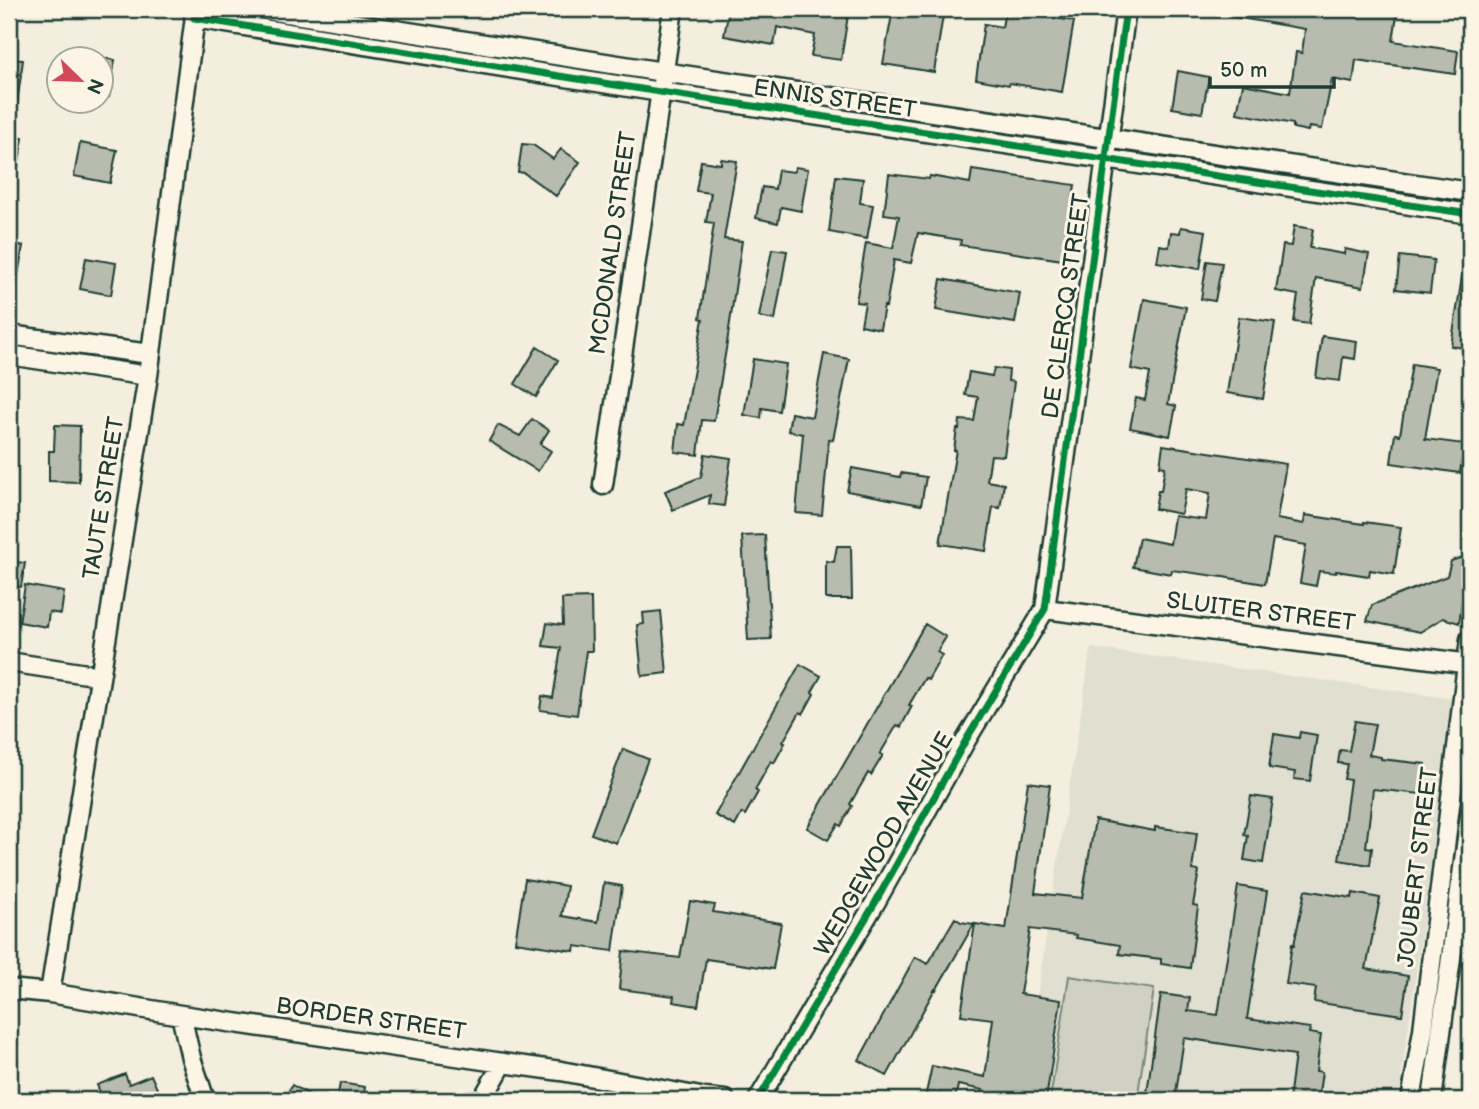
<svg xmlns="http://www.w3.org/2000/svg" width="1479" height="1109" font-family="'Balsamiq Sans',sans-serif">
	<rect width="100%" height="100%" fill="#f3eede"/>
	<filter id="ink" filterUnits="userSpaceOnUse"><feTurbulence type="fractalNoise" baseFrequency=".0143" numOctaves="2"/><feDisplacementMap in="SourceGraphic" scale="14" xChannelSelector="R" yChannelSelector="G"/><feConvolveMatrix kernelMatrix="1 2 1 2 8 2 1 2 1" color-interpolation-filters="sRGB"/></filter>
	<g filter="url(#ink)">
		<path fill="#e1dfd0" d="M1091 648 1455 699 1398 1100H1021Z"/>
		<path fill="#d0d1c2" stroke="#78877b" stroke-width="2" d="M1069 976 1154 989 1137 1100H1050Z"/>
		<path fill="#b8bcae" stroke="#1f3d34" stroke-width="2" d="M729 9H849L841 60 811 56 815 35 777 27 774 45 724 36Z
			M893 9H944L934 72 883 64Z
			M1229 9H1398L1393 41 1458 51 1455 74 1356 60 1353 83 1332 79 1322 129 1309 127 1308 131 1293 128V124L1237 113 1243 84 1290 93 1296 52 1302 53 1305 29 1228 16Z
			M1005 11 1074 21 1062 92 1010 83 1009 85 976 79 984 24 1002 27Z
			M9 58 23 60 17 104 9 103Z
			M102 58 115 60 109 97 102 96Z
			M1178 71 1209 77 1202 113 1172 108Z
			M9 136 23 138 16 179H9Z
			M80 143 117 150 110 183 74 176Z
			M522 144 533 145 553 159 561 149 580 162 556 196 524 173 518 172Z
			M721 159 737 161 724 239 742 241 727 343 714 421 702 420 698 455 675 452 678 424 684 425 703 319 700 318 714 223 706 222 711 193 696 191 701 161 721 164Z
			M795 167 808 169 801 211 781 207 778 223 756 218 762 187 775 189 778 170 794 172Z
			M972 170 1075 185 1063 260 960 245 961 240 918 233 911 263 894 260 886 307 884 306 880 329 861 325 865 303 856 302 866 243 893 248 899 216 884 214 889 174 929 179 930 176 970 183Z
			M836 176 863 179 860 203 873 205 867 239 829 232Z
			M1294 226 1313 229 1310 248 1344 254 1345 249 1369 254 1363 287 1316 278 1309 324 1294 322 1298 295 1276 291 1283 245 1291 246Z
			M1181 227 1206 231 1200 269 1157 262 1160 245 1169 247 1171 232 1180 233Z
			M9 244 23 246 16 287 9 286Z
			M772 249 787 251 775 320 759 317Z
			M1400 256 1434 260 1430 293 1396 289Z
			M86 258 116 263 111 295 80 289Z
			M1207 261 1222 263 1215 301 1201 299Z
			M1463 271H1470V349L1451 346Z
			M941 279 1020 293 1015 323 936 310Z
			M1144 299 1186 307 1168 404 1176 406 1170 436 1130 428 1136 398 1145 400 1150 373 1131 369Z
			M1239 317 1275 322 1263 399 1227 393Z
			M1322 336 1357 341 1355 359 1343 357 1340 381 1316 378Z
			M537 347 558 360 536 397 515 384Z
			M824 354 849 359 833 440 829 439 822 515 796 513 803 434 788 431 791 413 812 417Z
			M753 359 786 364 779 411 762 408 761 418 744 415Z
			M1412 364 1437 368 1425 439 1464 444 1460 473 1391 463 1395 434 1400 435Z
			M994 368 1009 370 1008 381 1014 382 1004 456 991 455 987 481 1004 484 1000 508 993 507 986 551 940 544 956 450H954L957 429H959L960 420 974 421 978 397 965 395 969 372 992 376Z
			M532 419 549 430 540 444 551 451 538 471 489 441 498 425 520 436Z
			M55 425 80 426 79 482 49 481V451H54Z
			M1163 445 1286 464 1277 519 1304 524 1305 515 1364 524V522L1401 527 1394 574 1370 570 1369 576 1336 571V573L1319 571 1316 586 1300 583 1306 545 1273 539 1265 584 1223 577 1172 570 1171 574 1133 567 1139 538 1170 544 1174 516 1206 520 1210 493 1186 489 1181 514 1155 509 1158 491H1161L1165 467 1160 466Z
			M705 454 731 458 724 506 709 504 710 495 673 510 665 491 701 477Z
			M852 468 900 477 901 473 926 477 921 505 847 491Z
			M765 535 771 639 748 640 742 536Z
			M837 546H851L852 599H826V561L834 562Z
			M1469 555 1459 623 1443 618 1420 632 1367 621 1372 605 1447 576 1451 561Z
			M9 561 25 563 21 587 9 586Z
			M25 585 64 592 61 614 49 612 47 627 19 622Z
			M591 598 592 651H586L577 715 540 710 542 696 553 698 561 648 543 646 547 623 563 625 562 599Z
			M661 611 667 673 642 676 637 625 644 624 643 613Z
			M925 624 946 637 937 652 942 655 928 680 925 678 909 705 912 706 901 727 897 725 880 754 883 755 871 775 868 773 850 804 852 806 841 826 838 824 828 840 807 828Z
			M800 664 821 676 812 692 814 694 803 714 800 712 783 742 785 743 774 763 771 761 755 790 758 792 745 815 742 813 735 826 715 815Z
			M1355 721 1375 724 1369 755 1381 757V759L1425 764 1421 794 1373 789 1366 847 1372 848 1370 865 1339 860 1350 780 1344 779 1347 764 1338 763 1340 750 1349 751Z
			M1300 732 1317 735 1310 781 1294 779 1295 772 1269 768 1274 734 1299 738Z
			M623 749 648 759 616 843 591 834Z
			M1028 782 1050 785 1035 893 1082 898 1095 820 1155 831V827L1197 833 1192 870 1199 871 1193 905 1198 906 1190 968 1161 964V959L1119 954 1120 945 1076 938 1077 935 1030 929 1020 994 1061 1000 1046 1100H982L983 1090 958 1085 955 1100H940L925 1098 932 1066 985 1077 993 1019 961 1015 975 924 1006 929Z
			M1251 796 1273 799 1263 863 1244 860 1248 836 1244 835Z
			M525 879 567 886 562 916 598 922 604 883 622 886 613 951 575 946 574 951 515 942Z
			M1238 886 1267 891 1247 1019 1310 1028 1309 1033 1321 1035 1316 1071 1322 1072 1318 1100H1289L1295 1055 1184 1038 1175 1100H1146L1161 994 1190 998 1188 1011 1218 1015Z
			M1305 890 1352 898 1353 893 1380 898 1366 969 1408 976 1402 1015 1314 1002 1316 988 1286 984 1292 944 1294 945Z
			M690 901 715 905 713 912 781 923 773 969 706 959 698 1006 673 1002 674 996 619 989 623 951 680 958Z
			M955 918 961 922 974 924 936 990 935 989 887 1076 859 1060 915 957 928 964Z
			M125 1074 129 1084 151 1075 162 1100H103L97 1085Z
			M340 1083 365 1087 363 1100H337Z
			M292 1085 319 1100H283Z"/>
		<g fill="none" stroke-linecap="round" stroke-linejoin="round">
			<defs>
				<path id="street" d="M262 9 663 72 1470 192
					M194 18 660 92 1470 214
					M9 335 150 354
					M9 355 148 376
					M603 485 673 9
					M1045 609 1470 664
					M9 662 100 676
					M9 989 50 993 181 1015 503 1063 561 1071 706 1098 725 1100
					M50 993 148 376 196 9
					M181 1015 191 1058 205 1100
					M482 1100 503 1063
					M758 1100 875 903 966 740 1045 609 1126 9
					M1411 1100 1423 1030 1470 639
					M1432 1100 1470 816"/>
			</defs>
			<use href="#street" stroke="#1f3d34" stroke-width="23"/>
			<use href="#street" stroke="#fcf5e5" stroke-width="18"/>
			<defs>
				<path id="cycleway" d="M194 18 660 92 1470 214
					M758 1100 875 903 966 740 1045 609 1126 9"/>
			</defs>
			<use href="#cycleway" stroke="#fcf5e5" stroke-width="11"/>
			<use href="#cycleway" stroke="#00873e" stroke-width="7"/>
		</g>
	</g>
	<g text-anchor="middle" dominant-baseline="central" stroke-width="6" stroke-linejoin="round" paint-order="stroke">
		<g font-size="23" fill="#1f3d34" stroke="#fcf5e5">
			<text transform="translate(835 99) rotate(8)">ENNIS STREET</text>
			<text transform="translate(613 243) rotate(-82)">MCDONALD STREET</text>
			<text transform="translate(1066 306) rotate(-82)">DE CLERCQ STREET</text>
			<text transform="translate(104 498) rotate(-81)">TAUTE STREET</text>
			<text transform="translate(1261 612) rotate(7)">SLUITER STREET</text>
			<text transform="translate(884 844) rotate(-60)">WEDGEWOOD AVENUE</text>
			<text transform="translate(1418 867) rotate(-83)">JOUBERT STREET</text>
			<text transform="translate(371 1019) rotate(8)">BORDER STREET</text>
		</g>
	</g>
	<rect width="1479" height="1109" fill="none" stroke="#fcf5e5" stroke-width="35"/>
	<rect x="18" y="18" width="1444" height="1074" fill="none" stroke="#1f3d34" stroke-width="2.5" filter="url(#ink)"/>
	<g transform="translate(80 80) rotate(113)"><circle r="33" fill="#fcf5e5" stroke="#a4ab9e" stroke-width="2"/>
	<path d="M0-5L12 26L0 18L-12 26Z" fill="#d1495b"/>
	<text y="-10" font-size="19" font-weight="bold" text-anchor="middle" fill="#1f3d34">N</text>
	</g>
	<path d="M1210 77v10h124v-10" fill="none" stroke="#1f3d34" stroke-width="3.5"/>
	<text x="1220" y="77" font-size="21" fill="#1f3d34" stroke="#fcf5e5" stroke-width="5" paint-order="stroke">50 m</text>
</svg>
